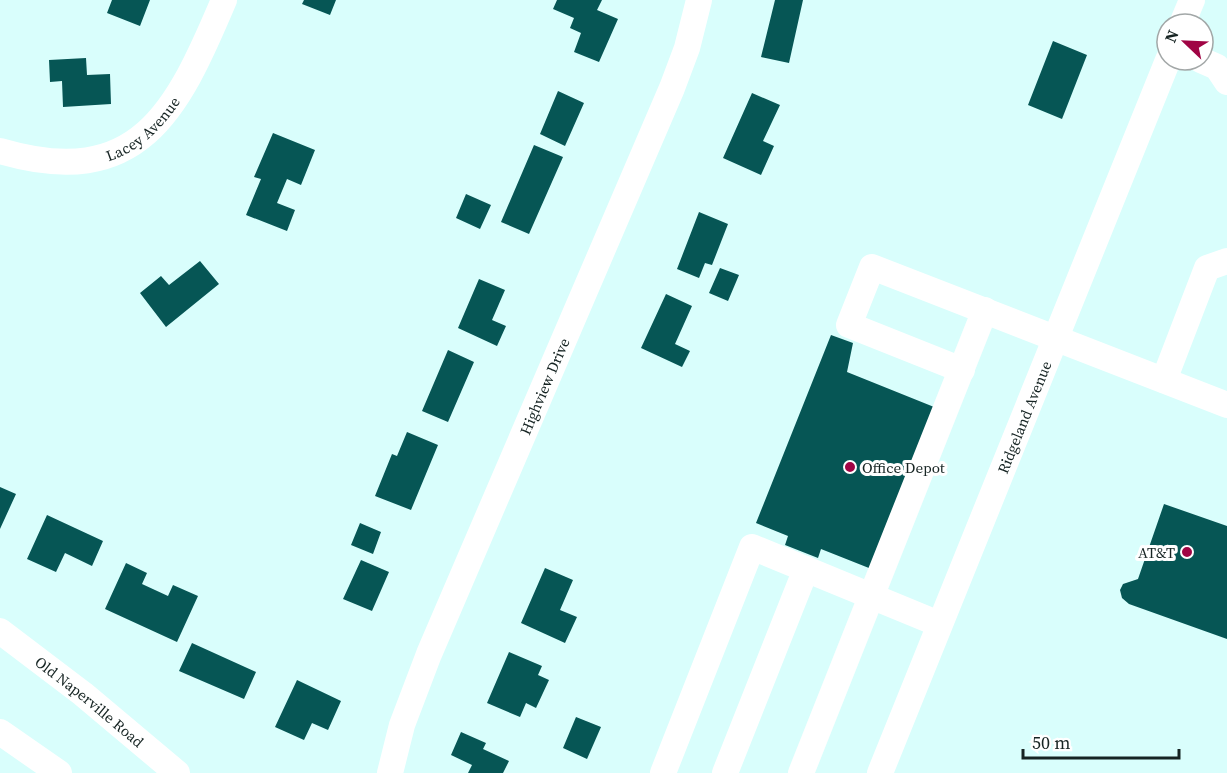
<svg xmlns="http://www.w3.org/2000/svg" width="1227" height="773" font-family="'Source Serif 4',serif">
	<rect width="100%" height="100%" fill="#d9fefc"/>
	<path fill="#065655" d="M112 0H150L140 26 107 13Z
		M304 0H336L330 15 302 4Z
		M557 0H602L597 10 618 19 599 62 574 52 581 33 570 28 574 18 553 9Z
		M775 0H803L789 63 761 57Z
		M1053 41 1087 55 1062 119 1028 105Z
		M86 58 87 75 110 74 111 104 63 107 62 81 50 82 49 60Z
		M558 91 584 103 565 146 540 134Z
		M752 93 780 105 763 141 774 146 761 175 723 158Z
		M273 133 315 150 301 185 287 179 277 203 295 210 287 231 246 215 261 179 254 177Z
		M534 145 563 157 529 234 501 222Z
		M466 194 491 205 480 229 456 218Z
		M699 212 728 224 712 265 705 263 699 278 677 269Z
		M200 261 219 284 166 327 140 293 161 276 169 285Z
		M720 268 739 275 728 301 709 293Z
		M479 279 505 290 492 320 506 326 497 346 458 328Z
		M666 294 692 306 675 344 690 351 682 367 641 348Z
		M831 335 853 343 847 372 944 411 879 572 821 549 818 558 785 545 788 536 756 523Z
		M448 350 474 362 448 422 422 411Z
		M407 432 438 445 411 510 375 496 392 454 397 456Z
		M0 487 16 494 0 529Z
		M1164 504 1227 526V639L1129 604 1122 598 1120 590 1123 584 1138 579Z
		M47 515 103 541 92 566 65 553 56 572 27 559Z
		M360 523 381 532 373 554 351 545Z
		M361 560 389 572 372 611 343 599Z
		M126 563 147 573 142 584 168 596 173 585 198 596 177 642 105 609Z
		M545 568 573 580 560 610 577 617 565 643 521 623Z
		M192 643 256 672 244 699 179 671Z
		M509 652 542 666 538 675 549 680 536 708 526 703 520 717 487 703Z
		M297 680 341 701 328 730 312 723 304 740 275 727Z
		M576 717 601 727 587 759 563 748Z
		M461 732 486 743 483 749 509 761 503 773H468L472 765 451 755Z"/>
	<g fill="none" stroke-linecap="round" stroke-linejoin="round">
		<g stroke="#fff" stroke-width="26">
			<path d="M1182 24 1192 0"/>
			<path d="M1201 60 1217 67 1227 82"/>
			<path id="s1" d="M0 151C139 192 177 111 224 0"/>
			<path d="M962 370 849 325 872 267 1227 405"/>
			<path d="M1164 380 1207 268 1227 261"/>
			<path id="s2" d="M0 631 83 694 177 773"/>
			<path d="M0 732 59 773"/>
			<path id="s3" d="M390 773 402 725 429 654 672 88 687 48 699 0"/>
			<path d="M663 773 752 547 939 624"/>
			<path d="M725 773 806 569"/>
			<path d="M801 773 985 310"/>
			<path id="s4" d="M880 773 1168 60"/>
		</g>
	</g>
	<g fill="#a00444" stroke="#fff" stroke-width="2">
		<circle cx="850" cy="467" r="6"/>
		<circle cx="1187" cy="552" r="6"/>
	</g>
	<g text-anchor="middle" dominant-baseline="central" stroke-width="6" stroke-linejoin="round" paint-order="stroke">
		<g font-size="15" fill="#162423" stroke="#fff">
			<text stroke="none"><textPath href="#s1" startOffset="154">Lacey Avenue</textPath></text>
			<text stroke="none"><textPath href="#s3" startOffset="417">Highview Drive</textPath></text>
			<text stroke="none"><textPath href="#s4" startOffset="384">Ridgeland Avenue</textPath></text>
			<text stroke="none"><textPath href="#s2" startOffset="114">Old Naperville Road</textPath></text>
		</g>
		<g font-size="15" fill="#162423" stroke="#fff" text-anchor="start">
			<text x="862" y="467">Office Depot</text>
			<text x="1175" y="552" text-anchor="end">AT&amp;T</text>
		</g>
	</g>
	<g transform="translate(1185 42) rotate(293)"><circle r="28" fill="#ffffff" stroke="#a2a7a7" stroke-width="1.5"/>
	<path d="M0-4.5L10 22L0 15L-10 22Z" fill="#a00444"/>
	<text y="-9" font-size="16" font-weight="bold" text-anchor="middle" fill="#162423">N</text>
	</g>
	<path d="M1023 749v9h156v-9" fill="none" stroke="#162423" stroke-width="3"/>
	<text x="1032" y="749" font-size="18" fill="#162423" stroke="#ffffff" stroke-width="4.5" paint-order="stroke">50 m</text>
</svg>
